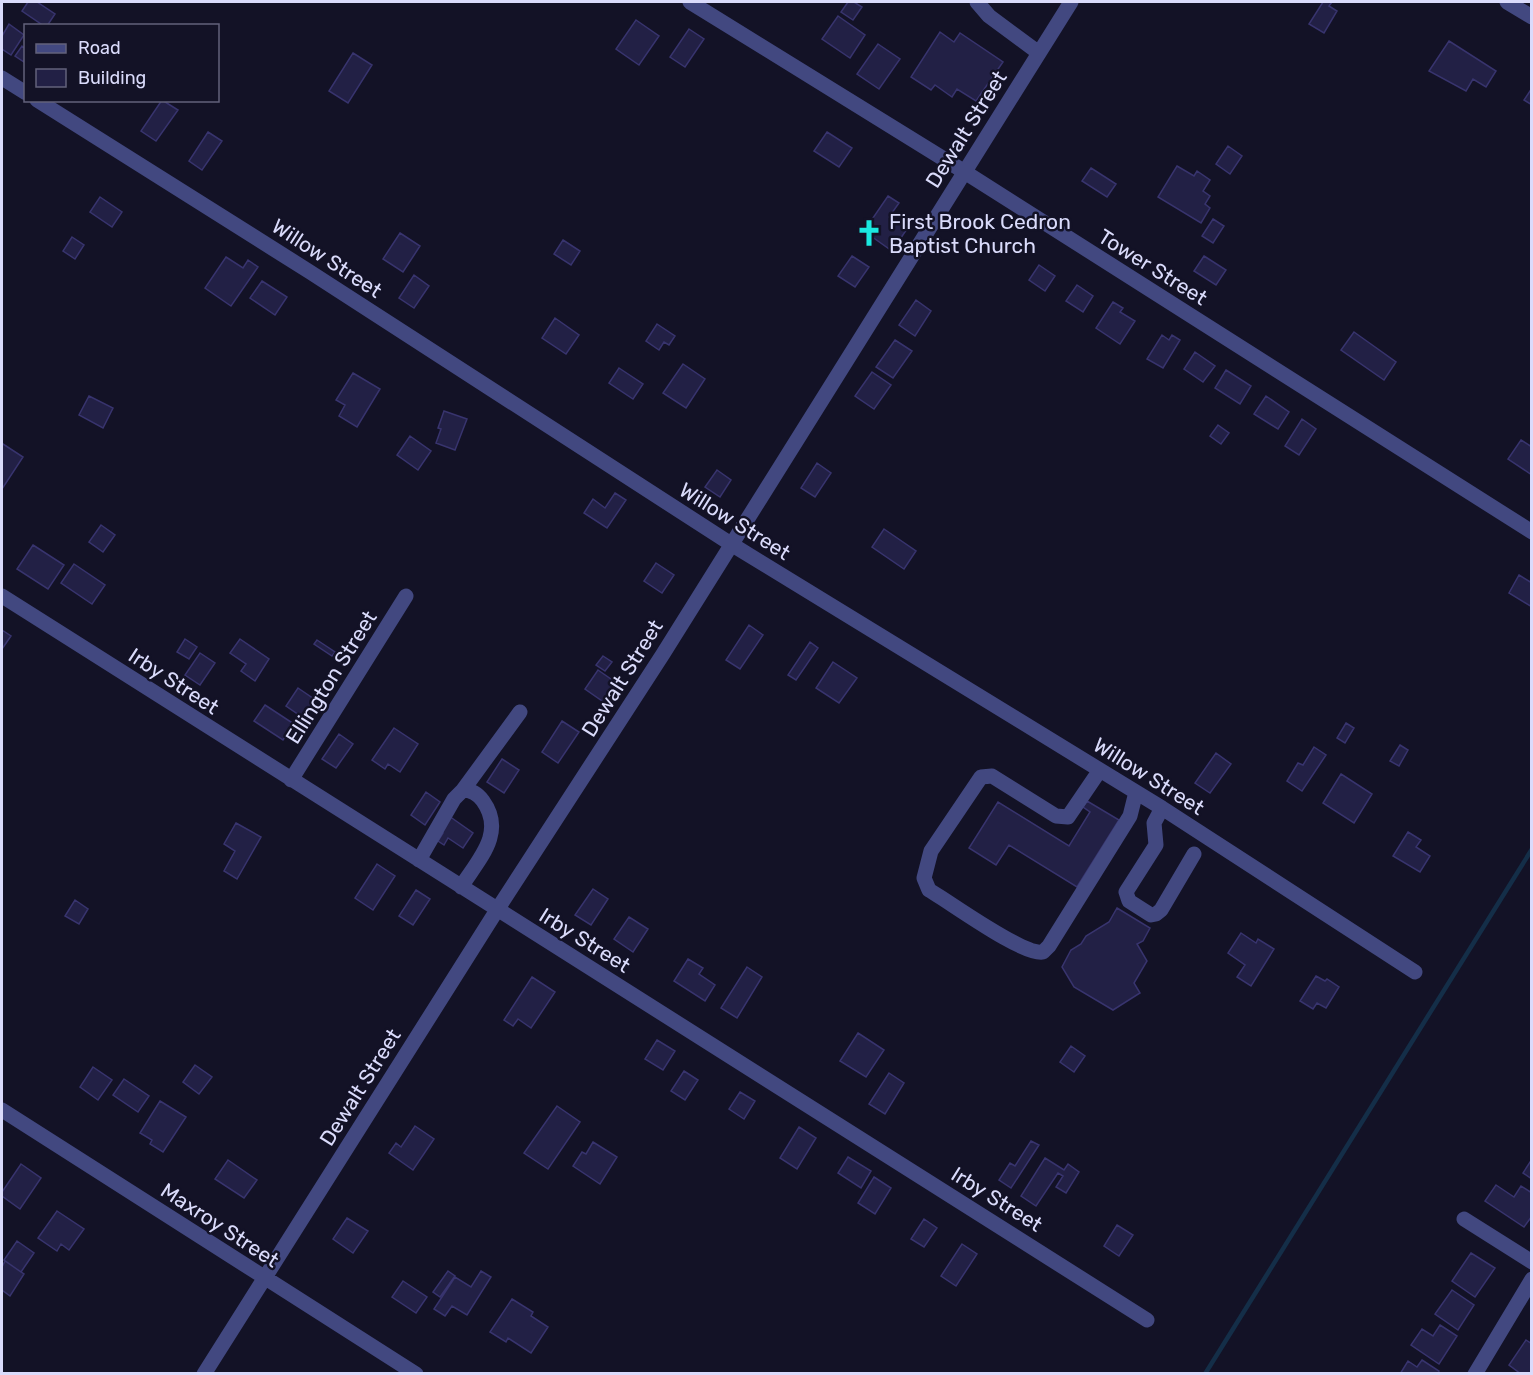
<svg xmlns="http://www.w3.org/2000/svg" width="1533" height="1375" font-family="Rubik,sans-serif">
	<rect width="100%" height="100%" fill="#131226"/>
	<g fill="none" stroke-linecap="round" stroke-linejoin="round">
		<path stroke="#142e48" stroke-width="4.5" d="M1205 1374 1532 849"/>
	</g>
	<path fill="#222045" stroke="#38346e" stroke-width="1.5" d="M28 2H37L55 14 47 26H44L22 11Z
		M848 2H854L862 7 853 20 841 12Z
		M1323 2H1332L1329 6 1337 11 1324 33 1309 24Z
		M838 16 865 35 850 58 822 39Z
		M636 20 659 36 639 65 616 49Z
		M9 24 24 35 11 55 2 49V36Z
		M689 29 704 39 685 67 670 57Z
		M940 32 954 42 960 33 1003 62 976 101 957 89 952 97 935 85 931 90 911 77Z
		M1449 41 1496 71 1486 87 1473 79 1466 91 1429 71Z
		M878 44 900 59 879 89 857 74Z
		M22 46 26 49 24 62 15 56Z
		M353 53 372 65 348 103 329 91Z
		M1532 88V105L1524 100Z
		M162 100 178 110 156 141 141 131Z
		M208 132 222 141 202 170 189 161Z
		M827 132 852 148 839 167 814 151Z
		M1228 146 1242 156 1230 174 1216 164Z
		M1177 166 1194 176 1197 171 1210 180 1203 191 1210 196 1205 204 1210 208 1201 223 1158 197Z
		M1091 168 1116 184 1107 197 1082 181Z
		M888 196 899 203 889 217 907 229 892 251 864 231Z
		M100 197 122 212 112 227 90 212Z
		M1213 219 1224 226 1213 243 1202 236Z
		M400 233 420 246 403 272 383 259Z
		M72 237 84 245 75 259 63 251Z
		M563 240 580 251 571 265 554 254Z
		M852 256 869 267 855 287 838 276Z
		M1204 256 1226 270 1216 285 1194 271Z
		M226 257 243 268 248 260 258 267 231 306 205 288Z
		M1039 265 1055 276 1045 291 1029 280Z
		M414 275 429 286 414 308 399 298Z
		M262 281 287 297 275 315 250 298Z
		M1077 285 1093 296 1083 312 1066 301Z
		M916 300 931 311 915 336 899 325Z
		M1113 302 1123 308 1120 312 1135 321 1120 344 1096 328Z
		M555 318 579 335 566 354 542 338Z
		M657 324 675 336 669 345 664 342 659 350 646 341Z
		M1354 332 1396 362 1384 380 1341 350Z
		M1162 335 1169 340 1172 335 1180 340 1163 368 1147 359Z
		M895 340 912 351 893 378 876 367Z
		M1195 352 1215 366 1203 382 1184 369Z
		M683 364 705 379 686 408 663 393Z
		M619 368 643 384 633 399 609 383Z
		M1226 370 1251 386 1240 404 1215 388Z
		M872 372 891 385 874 409 855 396Z
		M353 373 380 389 357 427 339 416 345 405 336 400Z
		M89 396 113 408 103 428 79 415Z
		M1266 396 1289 412 1278 429 1254 414Z
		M444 411 467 419 455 450 436 443 441 429 438 428Z
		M1302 419 1316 429 1299 455 1285 446Z
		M1218 425 1229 433 1221 444 1210 436Z
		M410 436 431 451 418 470 397 455Z
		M1521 440 1532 447V475L1508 459Z
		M3 444 23 457 2 489V446Z
		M817 463 831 473 815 497 801 488Z
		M717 470 731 480 720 497 705 487Z
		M615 493 626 500 607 528 584 513 593 499 605 508Z
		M101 525 115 535 103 552 89 542Z
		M884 529 916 551 904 569 872 547Z
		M33 545 64 565 48 589 17 569Z
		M656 563 674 575 662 593 644 581Z
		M74 564 105 585 92 604 61 583Z
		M1519 575 1532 583V607L1509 593Z
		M749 625 763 635 740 669 726 660Z
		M2 630 11 636 2 649Z
		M185 639 197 647 189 659 177 652Z
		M240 639 269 659 255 681 241 671 246 664 230 653Z
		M317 640 335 652 332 656 314 644Z
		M810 642 818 648 796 680 788 675Z
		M200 653 215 663 200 685 185 675Z
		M603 656 612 662 605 671 596 665Z
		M833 662 857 678 839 703 816 688Z
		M598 670 618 684 605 703 585 689Z
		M298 688 314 699 302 717 286 706Z
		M265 705 294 724 283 740 254 721Z
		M562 721 579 732 558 763 542 752Z
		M1346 723 1354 728 1345 743 1337 738Z
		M394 728 418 744 400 772 388 764 385 769 372 760Z
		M339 734 353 744 336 768 322 759Z
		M1400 745 1408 750 1399 766 1390 761Z
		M1314 747 1326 755 1302 791 1287 781 1298 763 1303 765Z
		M1216 753 1231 764 1210 793 1195 783Z
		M502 759 519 770 504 793 487 782Z
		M1341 774 1372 794 1354 823 1323 803Z
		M426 792 440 802 425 825 411 815Z
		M1087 801 1119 820 1077 887 1009 845 996 865 969 848 998 802 1069 846 1090 812 1083 807Z
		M449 816 473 833 463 848 448 838 444 845 438 841 443 833 439 831Z
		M236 823 261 837 237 879 224 871 235 851 224 844Z
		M1408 832 1421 840 1416 847 1430 856 1420 872 1393 856Z
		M377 864 395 876 373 910 355 898Z
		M593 889 608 899 591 925 575 915Z
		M416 890 430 899 413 925 399 916Z
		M75 900 88 909 79 924 65 916Z
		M1117 908 1150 928 1143 941 1137 944 1147 961 1134 983 1140 993 1113 1010 1074 987 1062 967 1071 950 1081 944 1086 936 1109 922Z
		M629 917 648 929 633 952 614 939Z
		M1241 933 1256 943 1258 939 1274 949 1251 986 1237 977 1245 965 1228 953Z
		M688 959 703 968 699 974 715 985 705 1001 674 981Z
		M747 967 762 977 737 1018 721 1008Z
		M1316 976 1325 981 1327 979 1339 987 1326 1008 1317 1003 1313 1009 1300 1001Z
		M532 977 555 992 531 1028 518 1019 513 1026 504 1020Z
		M858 1033 884 1050 866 1077 840 1061Z
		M657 1040 675 1051 663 1070 645 1059Z
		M1071 1046 1085 1056 1074 1072 1060 1062Z
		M195 1065 212 1077 199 1094 183 1082Z
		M93 1067 112 1080 98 1100 80 1087Z
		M684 1071 698 1080 685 1100 671 1091Z
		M889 1073 904 1083 885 1114 869 1104Z
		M124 1079 149 1096 138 1112 113 1095Z
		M740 1092 755 1101 744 1119 729 1109Z
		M160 1101 186 1117 163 1152 150 1144 152 1140 140 1133Z
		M557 1106 580 1122 548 1169 524 1153Z
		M415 1126 434 1139 413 1170 389 1153 396 1143 401 1147Z
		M799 1127 816 1138 797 1169 780 1158Z
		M1031 1141 1039 1145 1011 1188 999 1180 1010 1163 1015 1166Z
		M593 1142 617 1157 600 1184 573 1166 582 1152 586 1154Z
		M848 1157 871 1171 861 1188 838 1173Z
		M1045 1158 1064 1170 1068 1164 1079 1172 1066 1193 1056 1187 1063 1176 1058 1173 1036 1206 1021 1196Z
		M1532 1159V1179L1523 1173Z
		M228 1160 257 1180 244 1198 215 1179Z
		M21 1164 41 1178 20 1209 2 1196V1192Z
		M874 1177 891 1188 875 1214 858 1203Z
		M1496 1185 1514 1197 1521 1186 1532 1193V1216L1524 1227 1485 1201Z
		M57 1211 84 1229 69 1250 61 1244 57 1251 38 1238Z
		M347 1218 368 1231 353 1253 333 1239Z
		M924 1219 937 1228 924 1247 911 1239Z
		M1117 1225 1133 1235 1119 1256 1104 1246Z
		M17 1241 34 1253 21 1272 4 1260Z
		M962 1244 977 1254 956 1286 941 1276Z
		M1471 1253 1495 1268 1475 1297 1452 1281Z
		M5 1261 24 1274 10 1296 2 1290V1267Z
		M448 1271 455 1276 440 1297 433 1292Z
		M481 1271 491 1277 467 1315 452 1306 445 1316 434 1309 455 1277 471 1287Z
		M403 1281 427 1297 416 1313 392 1297Z
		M1452 1290 1474 1305 1458 1330 1435 1314Z
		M512 1299 533 1312 531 1316 548 1327 531 1353 508 1338 506 1342 490 1332Z
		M1440 1325 1457 1336 1439 1364 1411 1345 1422 1329 1433 1336Z
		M1526 1340 1532 1344V1374H1521L1509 1365Z
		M1422 1360 1439 1371 1438 1374H1400L1408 1361 1417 1367Z"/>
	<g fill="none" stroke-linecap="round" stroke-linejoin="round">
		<path stroke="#424880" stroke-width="15" d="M690 2 952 164 1532 532
			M977 2 989 16 1039 53
			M1507 2 1532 17
			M2 78 26 93
			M37 100 310 272 731 544 1162 808 1415 972
			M2 596 1147 1320
			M1100 770 1068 817 1056 816 992 776 981 777 931 851 924 878 929 890C950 902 1023 956 1043 952L1049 946 1130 816 1136 792
			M291 780 406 596
			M463 790 520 712
			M1162 808 1154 823 1156 845 1126 892 1129 901 1151 915 1156 914 1161 910 1194 854
			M419 860 454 799 463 790C472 790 478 794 483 801 506 833 478 860 461 887
			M2 1110 416 1374
			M1464 1219 1532 1262
			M204 1374 497 910 663 654 1071 2
			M1475 1374 1532 1279"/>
	</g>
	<defs>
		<symbol id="church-bare" viewBox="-9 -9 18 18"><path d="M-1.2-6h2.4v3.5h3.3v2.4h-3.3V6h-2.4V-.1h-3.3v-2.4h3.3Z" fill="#1ae8e0" stroke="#131226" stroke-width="2.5" paint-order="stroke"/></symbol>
	</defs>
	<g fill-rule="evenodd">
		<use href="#church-bare" x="850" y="214" width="38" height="38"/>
	</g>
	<g text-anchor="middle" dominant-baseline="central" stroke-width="5" stroke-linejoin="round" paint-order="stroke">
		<g font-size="21" fill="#dadbfb" stroke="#131226">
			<text transform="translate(966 129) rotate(-58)">Dewalt Street</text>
			<text transform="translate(327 258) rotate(33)">Willow Street</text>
			<text transform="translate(1153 267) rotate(32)">Tower Street</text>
			<text transform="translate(735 521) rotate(32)">Willow Street</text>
			<text transform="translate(331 677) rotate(-58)">Ellington Street</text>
			<text transform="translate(622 678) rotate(-58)">Dewalt Street</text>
			<text transform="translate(174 681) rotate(33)">Irby Street</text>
			<text transform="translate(1149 776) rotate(32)">Willow Street</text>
			<text transform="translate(585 940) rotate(32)">Irby Street</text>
			<text transform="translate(360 1087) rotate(-58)">Dewalt Street</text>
			<text transform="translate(997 1199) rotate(32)">Irby Street</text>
			<text transform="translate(220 1225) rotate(33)">Maxroy Street</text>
		</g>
		<g font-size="21" fill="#dadbfb" stroke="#131226" text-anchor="start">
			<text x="889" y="221">First Brook Cedron<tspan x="889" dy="24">Baptist Church</tspan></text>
		</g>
	</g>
	<rect width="1533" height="1375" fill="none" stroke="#dadbfb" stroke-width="6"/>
	<rect x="24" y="24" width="195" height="78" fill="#131226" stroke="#63627b" stroke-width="1.5"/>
	<rect x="36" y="44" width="30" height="9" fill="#424880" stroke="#63627b" stroke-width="1.5"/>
	<text x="78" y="54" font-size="18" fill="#dadbfb">Road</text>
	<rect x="36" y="69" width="30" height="18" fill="#222045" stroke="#63627b" stroke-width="1.5"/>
	<text x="78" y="84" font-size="18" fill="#dadbfb">Building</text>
</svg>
